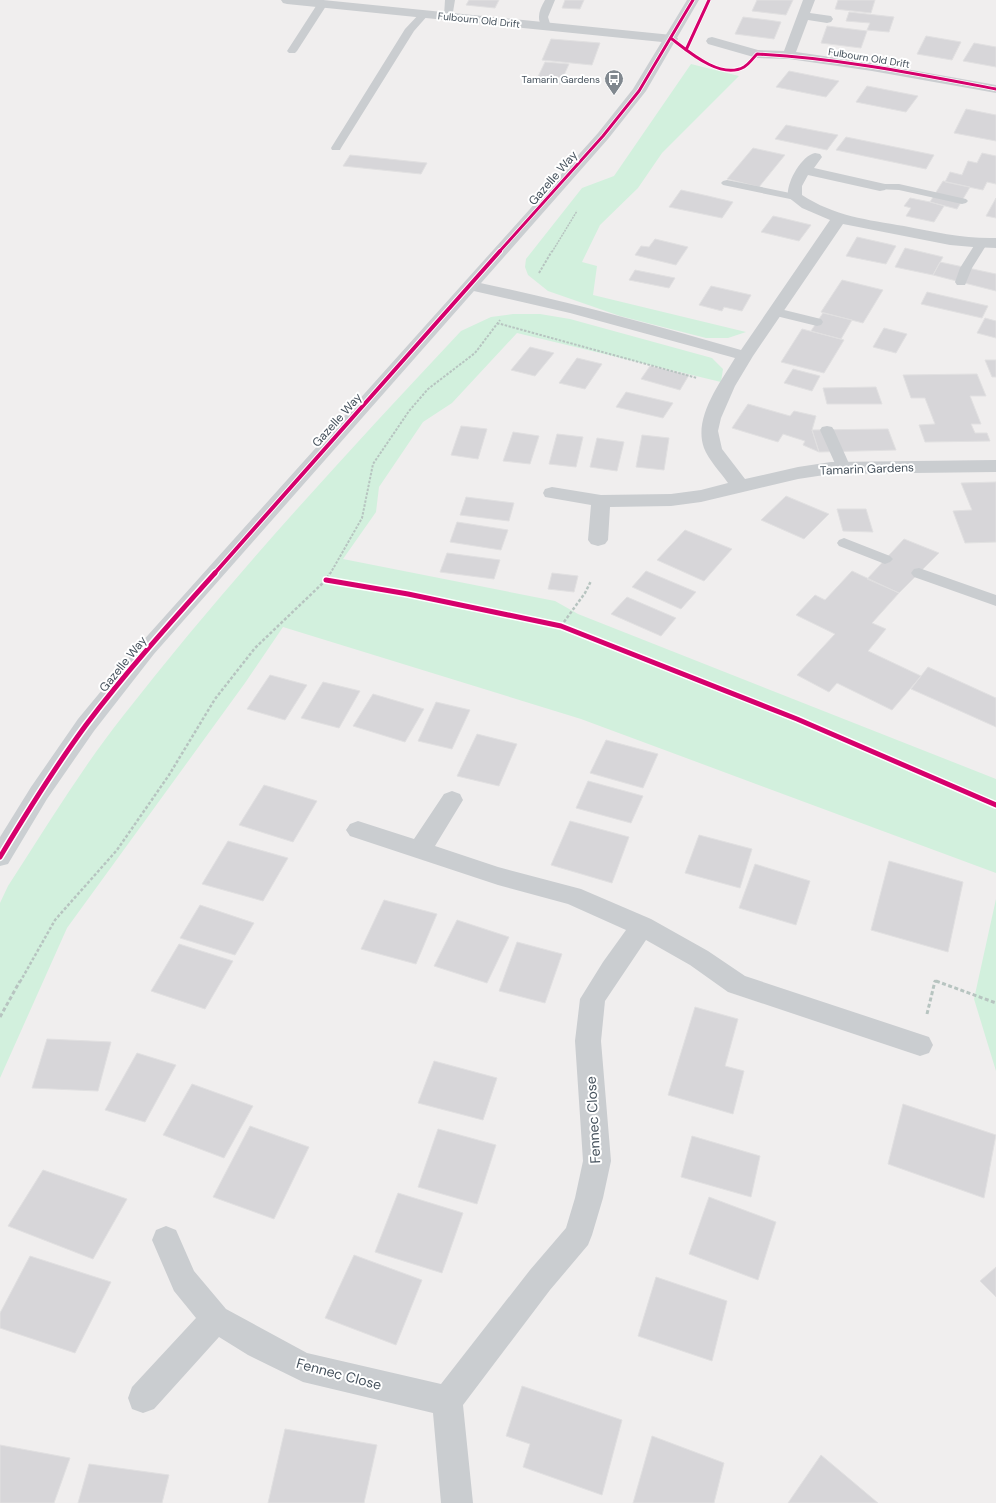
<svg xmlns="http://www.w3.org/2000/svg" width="996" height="1503" font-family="'DM Sans',sans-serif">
	<rect width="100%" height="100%" fill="#f0eeee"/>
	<path fill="#d2f0dd" d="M691 64 739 76 662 153 638 188 600 225 582 262 597 266 593 295 746 332 728 338H706L620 316 548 291 528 275 525 267 526 259 582 188 614 176Z
		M513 314H540L570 319 712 358 723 369 721 382 517 333 452 403 423 422 379 487 376 512 343 559 555 601 578 614 996 779V873L581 719 283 627 245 683 67 928 0 1078V903L8 886C45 829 81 769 123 716 228 581 344 456 461 331L491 317Z
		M996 899V1071L974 999Z"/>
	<path fill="#d7d6d9" stroke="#e1e0e1" d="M469 0H499L495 8 466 5Z
		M565 0H584L580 9 562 8Z
		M757 0H793L786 15 752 11Z
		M838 0H875L871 13 835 9Z
		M849 12 894 17 889 32 867 30 870 23 846 21Z
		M743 17 768 20 781 22 774 39 735 34Z
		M827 26 867 31 861 48 821 43Z
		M926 36 961 42 952 60 917 54Z
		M551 39 600 43 592 65 542 60Z
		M974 43 996 47V67L963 61Z
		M545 62 569 64 560 84 536 81Z
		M789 71 839 81 826 97 776 87Z
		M867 86 918 96 906 112 856 102Z
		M966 109 996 115V141L954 133Z
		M786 125 838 135 827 150 775 139Z
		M846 137 934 155 926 169 836 150Z
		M753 148 785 155 759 187 727 179Z
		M982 153 996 156V184L987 182 983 190 945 182 950 172 962 175 968 161 977 163Z
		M350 155 427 163 421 174 343 166Z
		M943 181 970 187 957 209 930 202Z
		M681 190 708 196 733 202 722 218 669 207Z
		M910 198 930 202 944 206 934 222 906 216 911 208 904 206Z
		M996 198V218L986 216Z
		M773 216 782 218 811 225 799 241 761 232Z
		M857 237 888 244 896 246 886 264 846 256Z
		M655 239 688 247 676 265 635 255 641 246 649 247Z
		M905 248 943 257 933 275 895 267Z
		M940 262 996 274V291L933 275Z
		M635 270 675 278 669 288 629 280Z
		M842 280 883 290 863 323 821 312Z
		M711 286 751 295 742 311 724 307 722 311 699 305Z
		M927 292 988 306 982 318 921 304Z
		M823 313 852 320 841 339 811 331Z
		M985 318 996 321V338L977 333Z
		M884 328 907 334 896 353 873 347Z
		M802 329 844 340 824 373 781 362Z
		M530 347 554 353 535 376 511 370Z
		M577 358 602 364 585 389 559 383Z
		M985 360H996V377H992Z
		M650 366 689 375 680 390 641 379Z
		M793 369 820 376 812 391 784 383Z
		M977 374 986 396H970L981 424H971L975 433H987L990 441 925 442 919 425 935 424 925 398H911L903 375Z
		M876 387 882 404H827L823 388Z
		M626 392 673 403 663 418 616 407Z
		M748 404 790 416 794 411 816 416 812 430 819 452 803 445 805 441 783 434 778 442 732 428Z
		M461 426 487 429 478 459 451 455Z
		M888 429 896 450 819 452 812 430Z
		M513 432 539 436 530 464 503 461Z
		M557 434 583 437 576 467 549 464Z
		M642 435 669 438 664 470 636 467Z
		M597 438 624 442 617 471 590 467Z
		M996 482V542L965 543 953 511 972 510 961 483Z
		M786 496 829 514 804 539 761 520Z
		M466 497 514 503 509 521 460 515Z
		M837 509H866L873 532 843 531Z
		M457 522 508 530 501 550 450 542Z
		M685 530 732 549 704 581 657 560Z
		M904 539 939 553 899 593 867 579Z
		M447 553 500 560 494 579 440 572Z
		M646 571 696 592 681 609 632 587Z
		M852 571 899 593 872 623 886 629 868 651 921 676 892 710 837 683 829 692 797 675 835 634 796 615 815 595 825 600Z
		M552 573 578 576 574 592 548 589Z
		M627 597 676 618 661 636 611 614Z
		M928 667 996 698V727L911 689Z
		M270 675 307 685 285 720 247 709Z
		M323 682 360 691 339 728 301 718Z
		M373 694 424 709 405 742 353 726Z
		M436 702 470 710 452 749 418 741Z
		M477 734 517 744 499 786 457 776Z
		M606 740 658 754 643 788 590 773Z
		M588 781 643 796 631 823 576 808Z
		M264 785 317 801 293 842 239 825Z
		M570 821 629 837 612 883 551 865Z
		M699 835 752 849 740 888 685 873Z
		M228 841 288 858 263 901 202 884Z
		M889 861 963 882 948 952 871 930Z
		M755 864 810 881 796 925 739 908Z
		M384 900 437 914 416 964 361 949Z
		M200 905 254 923 235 955 180 938Z
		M457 920 509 937 487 983 434 966Z
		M517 942 562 954 545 1003 499 991Z
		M179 944 233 961 205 1009 151 991Z
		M695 1007 738 1019 725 1066 744 1071 733 1114 668 1095Z
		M47 1039 111 1042 98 1091 32 1088Z
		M137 1053 176 1065 145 1122 105 1110Z
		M434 1061 497 1078 483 1120 418 1103Z
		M192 1084 253 1106 224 1158 163 1135Z
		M903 1104 996 1135 984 1198 888 1164Z
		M250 1126 309 1147 274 1219 213 1197Z
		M438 1129 496 1145 477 1204 418 1187Z
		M692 1136 760 1156 751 1197 681 1177Z
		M43 1170 127 1199 93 1259 8 1226Z
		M398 1193 463 1213 442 1273 375 1252Z
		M709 1197 776 1222 758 1280 689 1254Z
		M354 1255 422 1280 396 1345 325 1318Z
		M30 1256 111 1282 75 1353 0 1328V1313Z
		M996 1267V1297L980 1281Z
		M656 1277 727 1301 712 1361 638 1336Z
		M522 1386 622 1420 602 1495 523 1467 530 1444 506 1436Z
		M285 1429 377 1445 364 1503H268Z
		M652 1436 724 1463 714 1503H633Z
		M0 1445 70 1458 54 1503H0Z
		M821 1455 878 1503H788Z
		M89 1464 169 1475 162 1503H78Z"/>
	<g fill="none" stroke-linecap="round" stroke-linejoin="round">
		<path stroke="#b7c4c0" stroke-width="1.5" stroke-dasharray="2 1" stroke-linecap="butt" d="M552 252 577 211"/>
		<path stroke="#b7c4c0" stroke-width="2" stroke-dasharray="2.5 1.5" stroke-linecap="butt" d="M539 273 552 251
			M497 323 697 378
			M330 574 362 518 373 464 409 411 428 389 475 353 500 320"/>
		<path stroke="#b7c4c0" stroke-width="2.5" stroke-dasharray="3 2" stroke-linecap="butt" d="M326 580 408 594 561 626 797 719 996 805
			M561 626 585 593 591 581
			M20 982 55 920 117 850 169 775 215 699 255 648 326 580 330 573
			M935 982V981L939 982"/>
		<path stroke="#b7c4c0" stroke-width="3" stroke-dasharray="4 2.5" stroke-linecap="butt" d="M936 981 996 1003
			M927 1014 935 981
			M0 1017 20 981"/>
		<path fill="#cacdd0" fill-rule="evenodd" d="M323 0 328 3 297 51 295 53H289L287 51 318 3Z
			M445 0H455L452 18H446L444 16Z
			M545 0H555L548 17 551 27 546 30 543 29C536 19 539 10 545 0Z
			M424 11 429 14 414 31 341 148 340 150H332L331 148 405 29 421 12Z
			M727 180 795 194 799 195 801 197 799 199 795 200 723 185 721 183 723 181Z
			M880 184H899L966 199 968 201 966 203 962 204 899 190 876 189 874 187 876 185Z
			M981 240 985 241 987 244 972 268 965 285H957L955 282 960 268 977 241Z
			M776 308 821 319 823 322 821 325 817 326 772 315 770 312 772 309Z
			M827 426 832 427 834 430 851 468 849 471 844 472 839 471 837 468 820 430 822 427Z
			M844 538 890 556 893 559 890 562 885 564 839 546 837 543 839 540Z
			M919 568 996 595V606L914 577 911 573 914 569Z"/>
		<path fill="#cacdd0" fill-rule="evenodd" d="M281 0H323L672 35 676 36 678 39 676 42 672 43 287 4 283 3Z
			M803 0H815L810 13 831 16 833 19 831 22 827 23 808 20 796 52 872 63 996 85V93L872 71 789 59 757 58 708 44 706 41 708 38 712 37 758 50 784 51Z
			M815 153 820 154 822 157 814 168 885 184 887 187 885 190 880 191 808 175 802 186V195C834 216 868 220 904 226 935 232 965 239 996 238V248L973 247 950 245 843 224 753 356 735 386 721 418 718 431 722 449 745 479 798 467 831 462 996 460V472L831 474 798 479 701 502 671 506 610 507 608 540 605 544 598 546 591 544 588 540 591 505 545 497 543 493 545 489 552 487 601 495 671 494 701 490 728 483C721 473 708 459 704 448 693 418 720 383 735 358L570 313 465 289 463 286 465 283 471 281C562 300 652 324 741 350L830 220 802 208 788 197C786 183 801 156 815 153Z
			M452 791 460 794 463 800 435 846 498 867 581 889 651 919 708 951 745 976 929 1037 933 1045 929 1053 920 1056 728 992 690 965 646 940 605 1001 601 1041 611 1161 603 1198 592 1235 588 1245 550 1290 463 1405 473 1503H441L433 1413 303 1382 248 1355 219 1337 154 1409 143 1413 132 1409 128 1398 132 1387 196 1318 174 1291 152 1240 156 1230 166 1226 176 1230 194 1271 226 1309 307 1353 441 1384 530 1270 566 1228 575 1198 583 1161 575 1041 580 999 603 962 626 930 568 904 498 885 350 836 346 830 350 824 358 821 414 839 444 794Z"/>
		<path fill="#cbcfd2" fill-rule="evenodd" d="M687 0H699L646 91 608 139 154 654 94 731 47 799 8 864 0 866V837L31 787 78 719 140 644 598 133 633 89Z"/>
		<defs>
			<path id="cycleway-far2" d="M672 39C689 52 721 80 744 67 749 64 753 58 757 54 838 58 917 74 996 89
				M686 50 709 0
				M499 252 603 136 639 91 693 0"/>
			<path id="cycleway-far1" d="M214 574 500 251"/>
			<path id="cycleway" d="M326 580 408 594 561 626 797 719 996 805
				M0 857C27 812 55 767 86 725 126 672 171 622 215 573"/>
		</defs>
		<use href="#cycleway-far2" stroke="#fff" stroke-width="4.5"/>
		<use href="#cycleway-far1" stroke="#fff" stroke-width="6"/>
		<use href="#cycleway" stroke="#fff" stroke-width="8"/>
		<use href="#cycleway-far2" stroke="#d6006c" stroke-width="3"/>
		<use href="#cycleway-far1" stroke="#d6006c" stroke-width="4"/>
		<use href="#cycleway" stroke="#d6006c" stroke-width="5"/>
	</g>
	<defs>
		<symbol id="bus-pin" viewBox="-11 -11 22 30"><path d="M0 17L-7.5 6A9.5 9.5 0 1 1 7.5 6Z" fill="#81888f" stroke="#fff"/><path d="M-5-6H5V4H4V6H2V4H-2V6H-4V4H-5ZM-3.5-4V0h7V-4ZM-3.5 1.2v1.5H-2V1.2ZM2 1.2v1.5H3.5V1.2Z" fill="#fff"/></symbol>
	</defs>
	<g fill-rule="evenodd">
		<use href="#bus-pin" x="603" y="68" width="22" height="30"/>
	</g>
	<g text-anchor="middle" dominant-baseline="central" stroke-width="4" stroke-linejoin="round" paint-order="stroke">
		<g font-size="10" fill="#45515c" stroke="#fff">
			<text transform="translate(479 20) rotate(6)">Fulbourn Old Drift</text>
			<text transform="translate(869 58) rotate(9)">Fulbourn Old Drift</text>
		</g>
		<g font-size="10" fill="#45515c" stroke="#fff" text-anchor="end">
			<text x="600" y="79">Tamarin Gardens</text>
		</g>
		<g font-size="12" fill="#45515c" stroke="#fff">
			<text transform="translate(553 178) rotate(-49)">Gazelle Way</text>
			<text transform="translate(337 420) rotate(-48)">Gazelle Way</text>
			<text transform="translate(867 469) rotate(-2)">Tamarin Gardens</text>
			<text transform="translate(123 664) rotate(-51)">Gazelle Way</text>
		</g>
		<g font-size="14" fill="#45515c" stroke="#fff">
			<text transform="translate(593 1120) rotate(-93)">Fennec Close</text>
			<text transform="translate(339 1374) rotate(15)">Fennec Close</text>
		</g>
	</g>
</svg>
